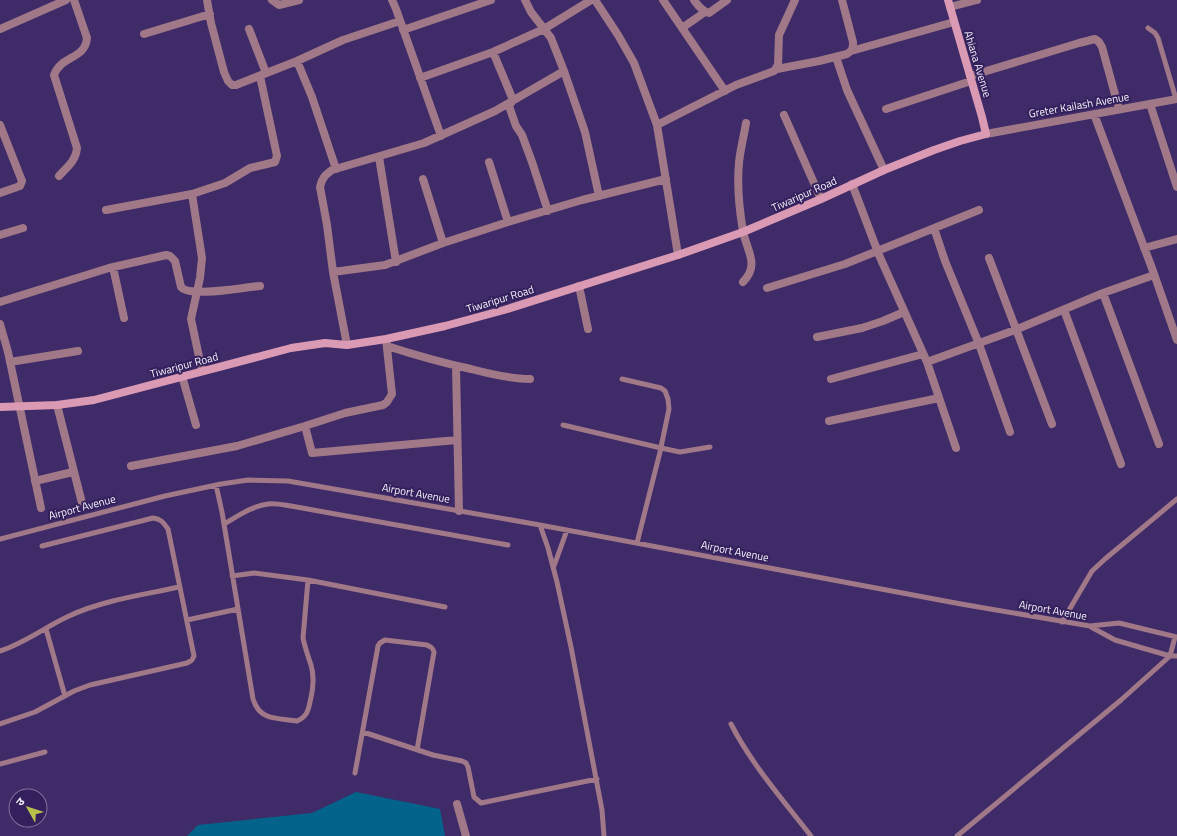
<svg xmlns="http://www.w3.org/2000/svg" width="1177" height="836" font-family="'Titillium Web','Noto Sans Devanagari',sans-serif">
	<rect width="100%" height="100%" fill="#3e2b68"/>
	<path fill="#03638a" d="M356 792 440 809 445 836H187L198 825 312 813Z"/>
	<g fill="none" stroke-linecap="round" stroke-linejoin="round">
		<path stroke="#a17887" stroke-width="5" d="M1148 28 1155 33 1158 38 1176 99
			M622 379 661 388 665 391 668 399 669 409 660 452 637 543
			M563 425 661 448 680 452 710 447
			M216 485 222 512 253 699C260 721 277 718 297 721 306 717 308 712 310 702 313 690 315 678 311 665 308 656 305 648 303 638L308 580
			M224 524C238 516 252 506 268 504 276 503 284 505 291 506L508 545
			M540 525 548 548 557 582 571 647 602 810 604 836
			M0 539 165 496 221 484 248 480 288 481 540 525 961 604 1090 626 1119 623 1177 637
			M554 566 567 530
			M232 576 254 573 308 580 445 607
			M187 620 238 609
			M1062 622 1092 571 1105 559 1177 499
			M1091 627 1115 640 1170 656H1177
			M46 629 65 696
			M0 651C25 643 45 627 69 616 103 600 143 595 179 587
			M0 724 35 712 74 691 90 685 187 663 192 660 194 656 168 529C163 522 161 519 153 518L42 546
			M731 724C752 765 783 800 811 836
			M363 732 433 755 462 761 466 763 468 767 474 797 481 803 597 779
			M0 764 45 752
			M355 773 378 646 380 643 385 640 427 645C431 647 433 648 434 652L417 750
			M957 836 1121 700 1170 656 1175 637"/>
		<path stroke="#a17887" stroke-width="8" d="M207 0 211 23 224 72 228 81 232 85H236L297 61 343 40 400 21
			M272 0 279 5 299 0
			M392 0 396 9 441 136
			M525 0 531 12 551 38 564 71 585 132 599 196
			M595 0 618 35 634 63 657 125
			M663 0 725 91
			M694 0C698 6 702 11 709 13L727 0
			M950 7 977 0
			M682 28 705 12
			M0 29 66 0
			M249 29 266 73
			M403 30 491 0
			M144 34 210 14
			M851 51 954 22
			M493 52 513 100 509 106 516 126 522 135 532 162 548 211
			M836 57 847 90 884 170
			M297 61 312 97 336 169
			M777 69 819 61 847 54C853 50 853 48 853 42L842 0
			M970 76 1079 43 1095 39 1099 42 1102 47 1119 109
			M420 78 493 52 544 29 591 0
			M1150 104 1177 187
			M886 109 971 81
			M1094 114 1153 271 1177 340
			M784 115 821 199
			M0 125 22 181 20 186 0 193
			M986 134 1177 99
			M379 157 396 262
			M489 162 508 222
			M59 176C67 167 76 161 77 148L54 75C61 55 85 60 87 38L74 0
			M423 179 443 243
			M852 184 879 255 927 362 956 448
			M192 194 202 258 200 278 191 319 202 371
			M106 210 192 194 225 183 250 168 275 162 277 156 260 76
			M934 228 945 261 979 344 1010 432
			M0 235 23 228
			M1144 248 1177 239
			M678 255 657 125 736 85 774 71 778 65 779 35 795 0
			M989 258 1052 424
			M113 267 124 318
			M333 272 385 265 443 243 508 222 582 200 666 179
			M743 282C760 264 747 252 743 231 739 208 737 185 739 163 740 150 744 136 746 123
			M579 286 588 329
			M767 288 845 264 979 210
			M1103 293 1159 444
			M0 302 109 268 166 255 170 256 175 261 181 287C190 298 244 287 260 286
			M1064 310 1121 464
			M0 324 8 352 41 508
			M817 337 862 328 883 321 904 312
			M347 345 333 272 327 225 320 187C322 178 325 175 332 170L424 143 495 111 564 71
			M387 346C415 355 443 363 471 369 490 374 510 379 530 379
			M10 362 78 351
			M927 362 1015 330 1103 293 1154 275
			M456 366 459 511
			M182 376 196 425
			M831 379 923 354
			M57 405 82 503
			M829 421 939 398
			M305 426 312 453 457 440
			M131 466 237 446 305 426 345 413 383 405 387 402 392 394 386 339
			M35 481 73 472
			M457 804 466 836"/>
		<path stroke="#db9ab3" stroke-width="8" d="M0 407 57 405 94 400 291 348 325 343 347 345 386 339 445 326 504 310 678 255 743 232 821 199 884 170 934 150 960 141 986 134 982 117 948 0"/>
	</g>
	<g text-anchor="middle" dominant-baseline="central" stroke-width="4" stroke-linejoin="round" paint-order="stroke">
		<g font-size="11" fill="#f5f3fb" stroke="#34205c">
			<text transform="translate(978 64) rotate(73)">Ahiana Avenue</text>
			<text transform="translate(1079 105) rotate(-10)">Greter Kailash Avenue</text>
			<text transform="translate(804 194) rotate(-24)">Tiwaripur Road</text>
			<text transform="translate(500 299) rotate(-17)">Tiwaripur Road</text>
			<text transform="translate(184 365) rotate(-15)">Tiwaripur Road</text>
			<text transform="translate(416 493) rotate(10)">Airport Avenue</text>
			<text transform="translate(82 507) rotate(-15)">Airport Avenue</text>
			<text transform="translate(735 551) rotate(11)">Airport Avenue</text>
			<text transform="translate(1053 610) rotate(10)">Airport Avenue</text>
		</g>
	</g>
	<g transform="translate(28 808) rotate(309)"><circle r="19" fill="#34205c" stroke="#81749c"/>
	<path d="M0-3L7 15L0 10L-7 15Z" fill="#b6c249"/>
	<text y="-6" font-size="11" font-weight="bold" text-anchor="middle" fill="#f5f3fb">उ</text>
	</g>
</svg>
